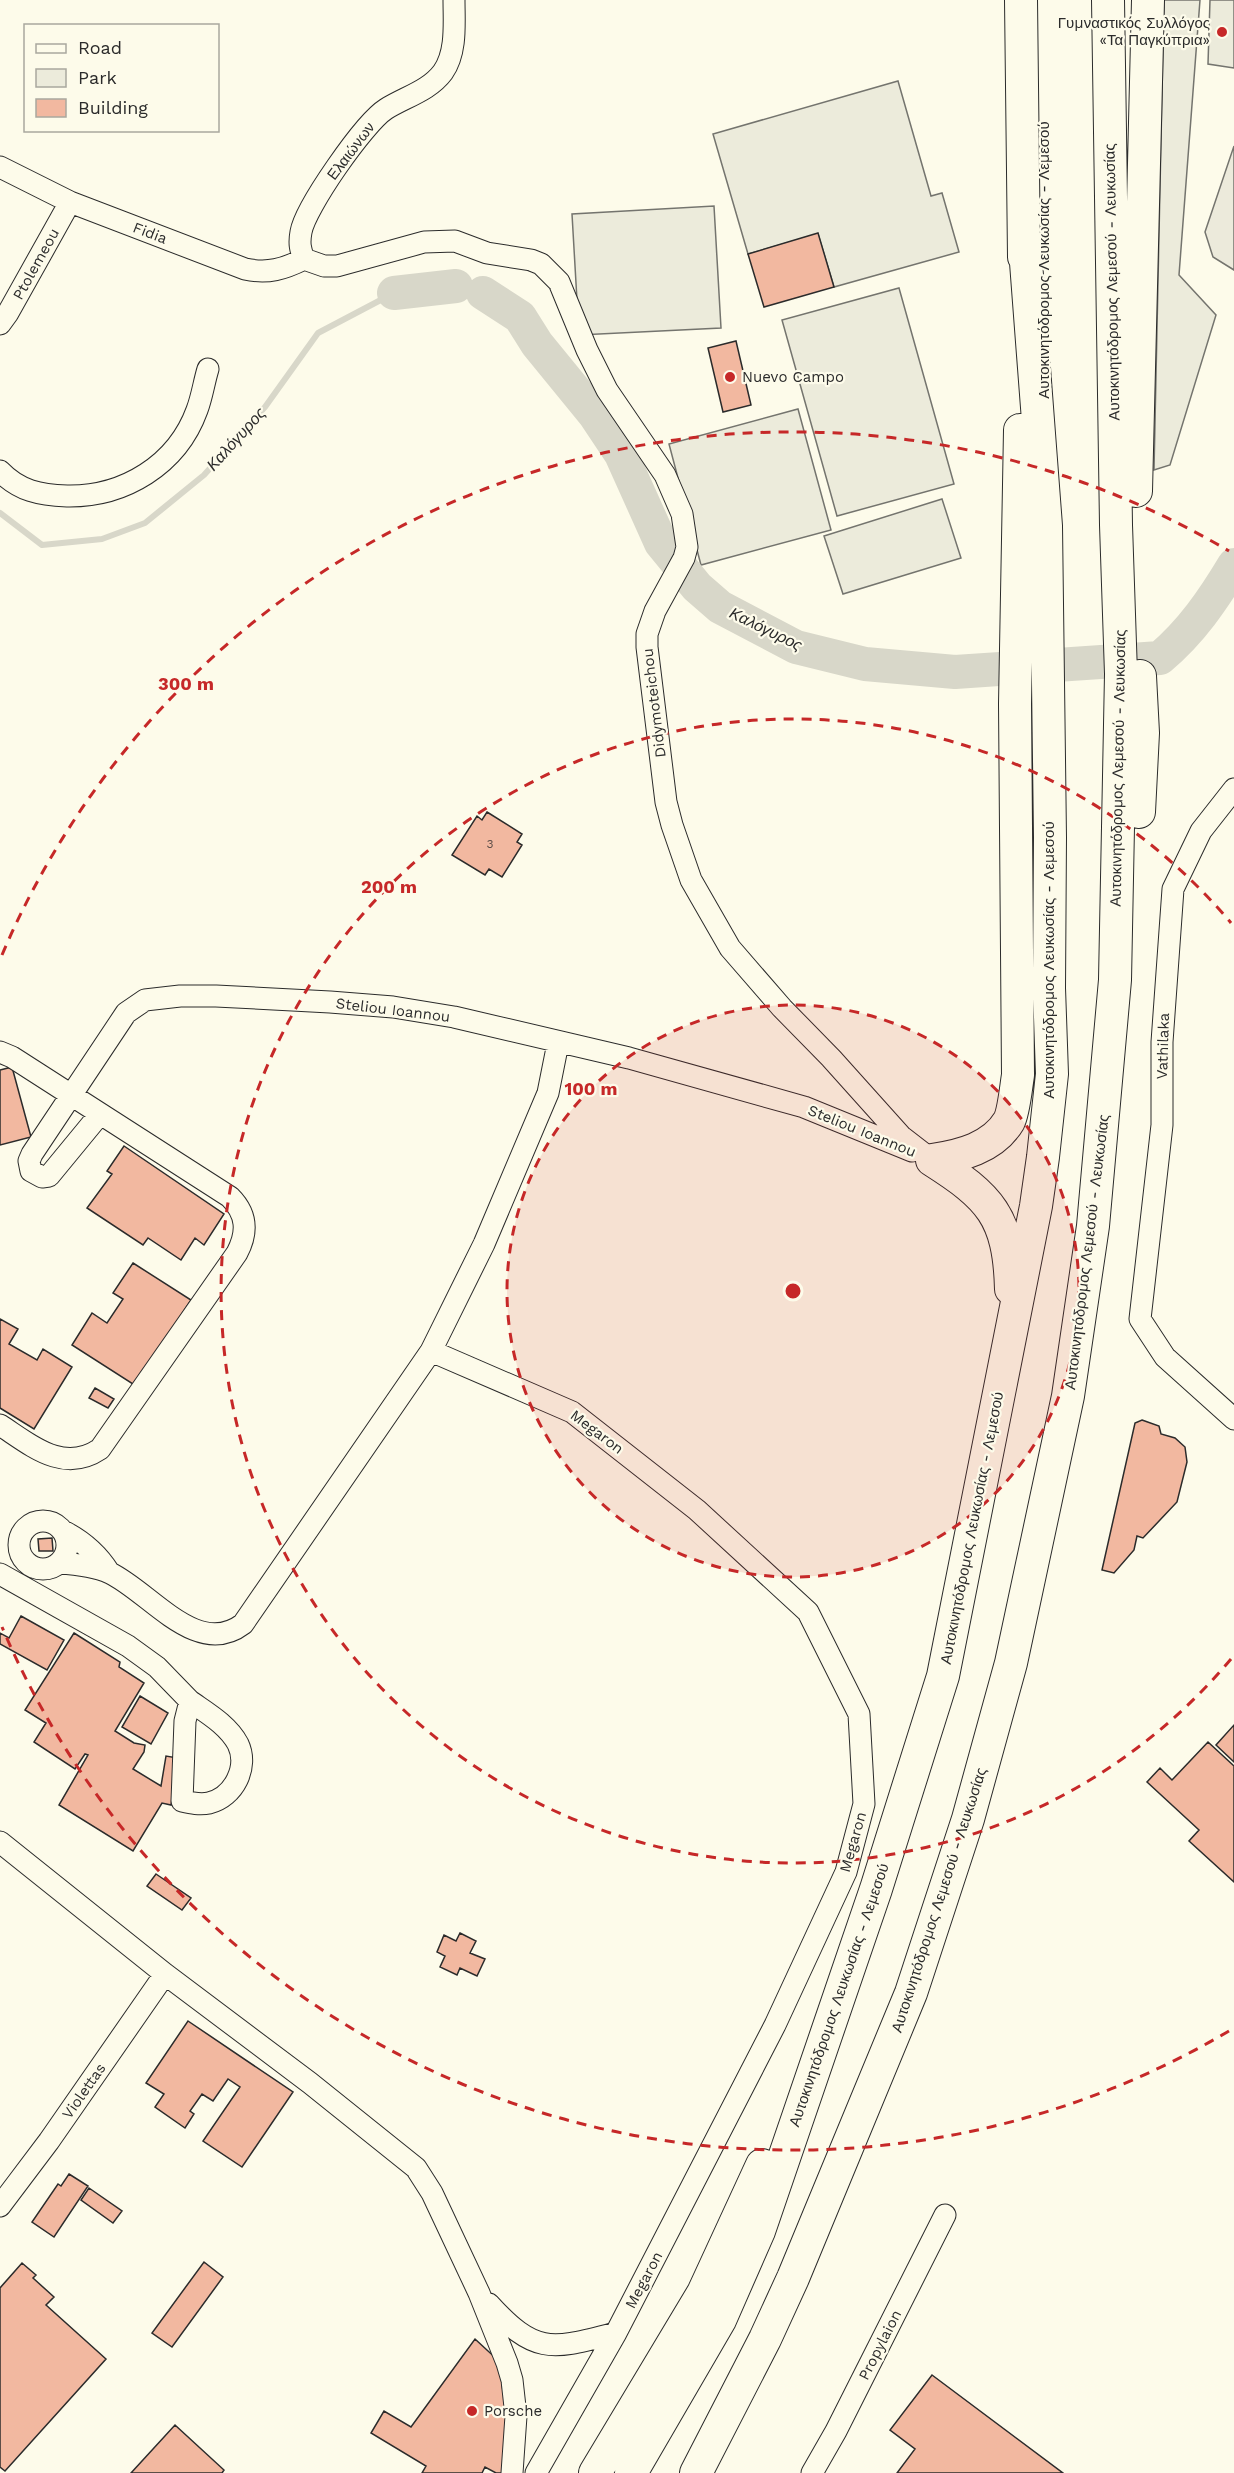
<svg xmlns="http://www.w3.org/2000/svg" width="1234" height="2473" font-family="'Work Sans',sans-serif">
	<rect width="100%" height="100%" fill="#fdfbea"/>
	<path fill="#ecebdb" stroke="#74746e" stroke-width="1.5" d="M1164 0H1200L1179 275 1216 315 1170 465 1154 470Z
		M1210 0H1234V68L1208 64Z
		M898 81 931 196 942 193 959 252 834 287 818 234 748 254 713 134Z
		M714 206 721 328 579 335 572 214Z
		M899 288 954 484 837 516 782 320Z
		M798 409 831 530 701 565 669 444Z
		M942 499 961 558 843 594 824 536Z"/>
	<path fill="#eceadb" stroke="#74746e" stroke-width="1.5" d="M1234 146V270L1213 257 1205 232Z"/>
	<g fill="none" stroke-linecap="round" stroke-linejoin="round">
		<path stroke="#d8d7c9" stroke-width="6" d="M0 513 42 545 102 539 145 523 204 475 265 407 318 333 394 293"/>
		<path stroke="#d8d7c9" stroke-width="34" d="M394 293 456 286
			M483 293 520 317 537 344 595 415 621 454 661 543 697 587 720 607 796 647 865 664 955 672 1160 658C1191 632 1213 600 1234 565"/>
	</g>
	<path fill="#f2b8a0" stroke="#2b2b2b" stroke-width="1.5" d="M818 233 834 287 764 307 748 254Z
		M736 341 751 405 723 412 708 348Z
		M487 812 522 834 517 842 522 845 502 877 489 869 485 875 452 855 477 816 482 820Z
		M12 1067 31 1137 0 1145V1070Z
		M124 1146 224 1214 204 1245 195 1238 181 1260 148 1238 143 1245 87 1208 112 1174 107 1171Z
		M133 1263 191 1300 136 1386 72 1345 92 1313 107 1323 123 1299 113 1293Z
		M0 1319 18 1329 9 1344 37 1360 43 1349 72 1367 34 1429 0 1408Z
		M95 1388 114 1399 108 1408 89 1398Z
		M1142 1420 1159 1426 1161 1434 1175 1438 1185 1447 1187 1462 1177 1502 1143 1538 1137 1536 1134 1550 1114 1573 1102 1570 1135 1423Z
		M52 1538 53 1551H39L38 1539Z
		M21 1616 64 1640 47 1670 0 1644V1633L9 1638Z
		M74 1633 120 1662 119 1667 144 1683 115 1731 134 1743 145 1745 144 1752 133 1769 161 1786 166 1756 178 1758 171 1805 162 1803 133 1851 59 1805 88 1755 85 1754 75 1769 34 1742 46 1723 25 1710Z
		M140 1696 168 1713 151 1744 122 1727Z
		M1234 1725V1762L1216 1745Z
		M1208 1742 1234 1766V1882L1189 1841 1199 1830 1147 1782 1160 1768 1172 1780Z
		M156 1874 191 1898 182 1910 147 1886Z
		M460 1933 476 1941 470 1953 485 1959 477 1976 460 1968 457 1975 440 1967 445 1956 437 1952 444 1935 456 1941Z
		M188 2021 293 2092 242 2167 203 2141 240 2087 228 2079 213 2101 202 2094 190 2111 194 2114 185 2128 155 2107 164 2094 146 2083Z
		M69 2174 88 2186 54 2237 32 2222 58 2184 61 2186Z
		M89 2188 122 2211 113 2223 81 2200Z
		M204 2262 223 2277 172 2347 152 2333Z
		M22 2263 36 2275 33 2278 54 2297 46 2305 106 2359 5 2471 0 2467V2288Z
		M475 2339 500 2362 503 2392 510 2399 502 2473H496L485 2467 482 2473H422L426 2466 371 2433 384 2411 411 2427Z
		M932 2375 1063 2473H897L915 2449 890 2430Z
		M175 2425 224 2470 222 2473H131Z"/>
	<g fill="none" stroke-linecap="round" stroke-linejoin="round">
		<defs>
			<path id="minor" d="M0 167 70 202 245 269C268 274 284 269 304 259
				M304 259 324 266H337L424 242 455 241 487 253 531 260 541 264 559 282 587 350 607 390 665 475 682 514 687 547 684 558 655 611 647 634V647L666 802 672 825 691 880 730 948 782 1008 831 1058 901 1136 932 1160
				M304 259C300 249 299 243 301 232 305 208 364 123 386 109 405 97 429 91 443 72 457 52 454 23 454 0
				M0 324 8 313 70 202
				M0 471C19 491 40 495 67 496 124 497 177 465 197 410 202 397 204 382 208 369
				M1234 789 1201 831 1173 889 1162 1042V1125L1140 1319 1165 1357 1234 1419
				M0 1052 12 1057 230 1197C247 1214 248 1232 237 1253L100 1449C63 1474 31 1445 0 1425
				M100 1114 49 1176 42 1177 31 1171 29 1161 32 1154 126 1013 145 1000 180 996H216L330 1002 393 1007 454 1017 629 1058 804 1107 912 1151
				M431 1351 572 1412 697 1510 808 1612 859 1714 864 1804 846 1872 775 2025 616 2333 536 2473
				M19 1545a24 24 0 1 1 48 0a24 24 0 1 1-48 0Z
				M63 1531C83 1541 97 1553 109 1572
				M59 1563C75 1564 95 1566 110 1573 150 1592 197 1659 243 1624L431 1351 484 1244 548 1093 558 1043
				M0 1574 128 1646 157 1667 190 1701
				M190 1701C207 1713 228 1725 238 1744 249 1767 234 1797 209 1803 200 1805 191 1803 182 1801L185 1721Z
				M0 1842 165 1974 310 2083 416 2168 432 2193 479 2293 507 2363 512 2380 516 2416 512 2473
				M0 2206 49 2141 165 1974
				M489 2304C536 2356 552 2349 616 2333
				M812 2473 836 2431 945 2215"/>
			<path id="highway" d="M1021 0 1024 257
				M1136 491 1148 0
				M1139 812 1143 733 1140 676
				M932 1160C960 1156 993 1148 1009 1121 1014 1111 1016 1087 1018 1075L1015 704 1020 430
				M932 1160C990 1197 1009 1216 1011 1289
				M595 2473 703 2293 762 2165
				M631 2473 720 2320 759 2231 876 1889 943 1676 1036 1206 1043 1157 1052 1074 1049 988 1050 837 1046 526 1024 236
				M696 2473 765 2339 793 2278 911 1993 968 1819 1011 1663 1068 1396 1093 1226 1115 980 1121 674 1116 525 1108 0"/>
		</defs>
		<use href="#minor" stroke="#2b2b2b" stroke-width="23"/>
		<use href="#highway" stroke="#2b2b2b" stroke-width="34"/>
		<use href="#minor" stroke="#fdfbea" stroke-width="21"/>
		<use href="#highway" stroke="#fdfbea" stroke-width="32"/>
	</g>
	<circle cx="793" cy="1291" r="286" fill="#c62828" fill-opacity=".12"/>
	<g fill="none" stroke="#c62828" stroke-width="3" stroke-dasharray="10 8">
		<circle cx="793" cy="1291" r="286"/>
		<path d="M1231 1659A572 572 0 1 1 1231 923"/>
		<path d="M1229 2031A859 859 0 0 1 2 1627M2 955A859 859 0 0 1 1229 551"/>
	</g>
	<g fill="#c62828" stroke="#fdfbea" stroke-width="2">
		<circle cx="1222" cy="32" r="6"/>
		<circle cx="730" cy="377" r="6"/>
		<circle cx="472" cy="2411" r="6"/>
	</g>
	<g text-anchor="middle" dominant-baseline="central" stroke-width="4.5" stroke-linejoin="round" paint-order="stroke">
		<g font-size="12" fill="#5d4e48">
			<text x="490" y="844">3</text>
		</g>
		<g font-size="15" fill="#2b2b2b" stroke="#fdfbea" text-anchor="start">
			<text x="1210" y="23" text-anchor="end">Γυμναστικός Συλλόγος<tspan x="1210" dy="17">«Τα Παγκύπρια»</tspan></text>
			<text x="742" y="377">Nuevo Campo</text>
			<text x="484" y="2411">Porsche</text>
		</g>
		<g font-size="15" fill="#2b2b2b" stroke="#fdfbea">
			<text transform="translate(351 151) rotate(-53)">Ελαιώνων</text>
			<text transform="translate(150 233) rotate(21)">Fidia</text>
			<text transform="translate(1044 260) rotate(-90)">Αυτοκινητόδρομος Λευκωσίας - Λεμεσού</text>
			<text transform="translate(36 264) rotate(-61)">Ptolemeou</text>
			<text transform="translate(1112 282) rotate(-91)">Αυτοκινητόδρομος Λεμεσού - Λευκωσίας</text>
			<text transform="translate(654 703) rotate(-97)">Didymoteichou</text>
			<text transform="translate(1118 768) rotate(-89)">Αυτοκινητόδρομος Λεμεσού - Λευκωσίας</text>
			<text transform="translate(1049 960) rotate(-90)">Αυτοκινητόδρομος Λευκωσίας - Λεμεσού</text>
			<text transform="translate(393 1010) rotate(7)">Steliou Ioannou</text>
			<text transform="translate(1163 1046) rotate(-88)">Vathilaka</text>
			<text transform="translate(862 1131) rotate(22)">Steliou Ioannou</text>
			<text transform="translate(1087 1252) rotate(-83)">Αυτοκινητόδρομος Λεμεσού - Λευκωσίας</text>
			<text transform="translate(597 1432) rotate(37)">Megaron</text>
			<text transform="translate(972 1528) rotate(-79)">Αυτοκινητόδρομος Λευκωσίας - Λεμεσού</text>
			<text transform="translate(853 1842) rotate(-74)">Megaron</text>
			<text transform="translate(939 1900) rotate(-72)">Αυτοκινητόδρομος Λεμεσού - Λευκωσίας</text>
			<text transform="translate(839 1995) rotate(-71)">Αυτοκινητόδρομος Λευκωσίας - Λεμεσού</text>
			<text transform="translate(84 2091) rotate(-55)">Violettas</text>
			<text transform="translate(644 2280) rotate(-62)">Megaron</text>
			<text transform="translate(880 2345) rotate(-63)">Propylaion</text>
		</g>
		<g font-size="16" font-style="italic" fill="#2b2b2b" stroke="#fdfbea">
			<text transform="translate(236 439) rotate(-48)">Καλόγυρος</text>
			<text transform="translate(766 629) rotate(26)">Καλόγυρος</text>
		</g>
	</g>
	<circle cx="793" cy="1291" r="9" fill="#c62828" stroke="#fdfbea" stroke-width="3"/>
	<g font-size="18" text-anchor="middle" font-weight="bold" fill="#c62828" stroke="#fdfbea" stroke-width="4.5" stroke-linejoin="round" paint-order="stroke">
		<text x="186" y="690">300 m</text>
		<text x="389" y="893">200 m</text>
		<text x="591" y="1095">100 m</text>
	</g>
	<rect x="24" y="24" width="195" height="108" fill="#fdfbea" stroke="#a9a89e" stroke-width="1.5"/>
	<rect x="36" y="44" width="30" height="9" fill="#fdfbea" stroke="#a9a89e" stroke-width="1.5"/>
	<text x="78" y="54" font-size="18" fill="#2b2b2b">Road</text>
	<rect x="36" y="69" width="30" height="18" fill="#ecebdb" stroke="#a9a89e" stroke-width="1.5"/>
	<text x="78" y="84" font-size="18" fill="#2b2b2b">Park</text>
	<rect x="36" y="99" width="30" height="18" fill="#f2b8a0" stroke="#a9a89e" stroke-width="1.5"/>
	<text x="78" y="114" font-size="18" fill="#2b2b2b">Building</text>
</svg>
